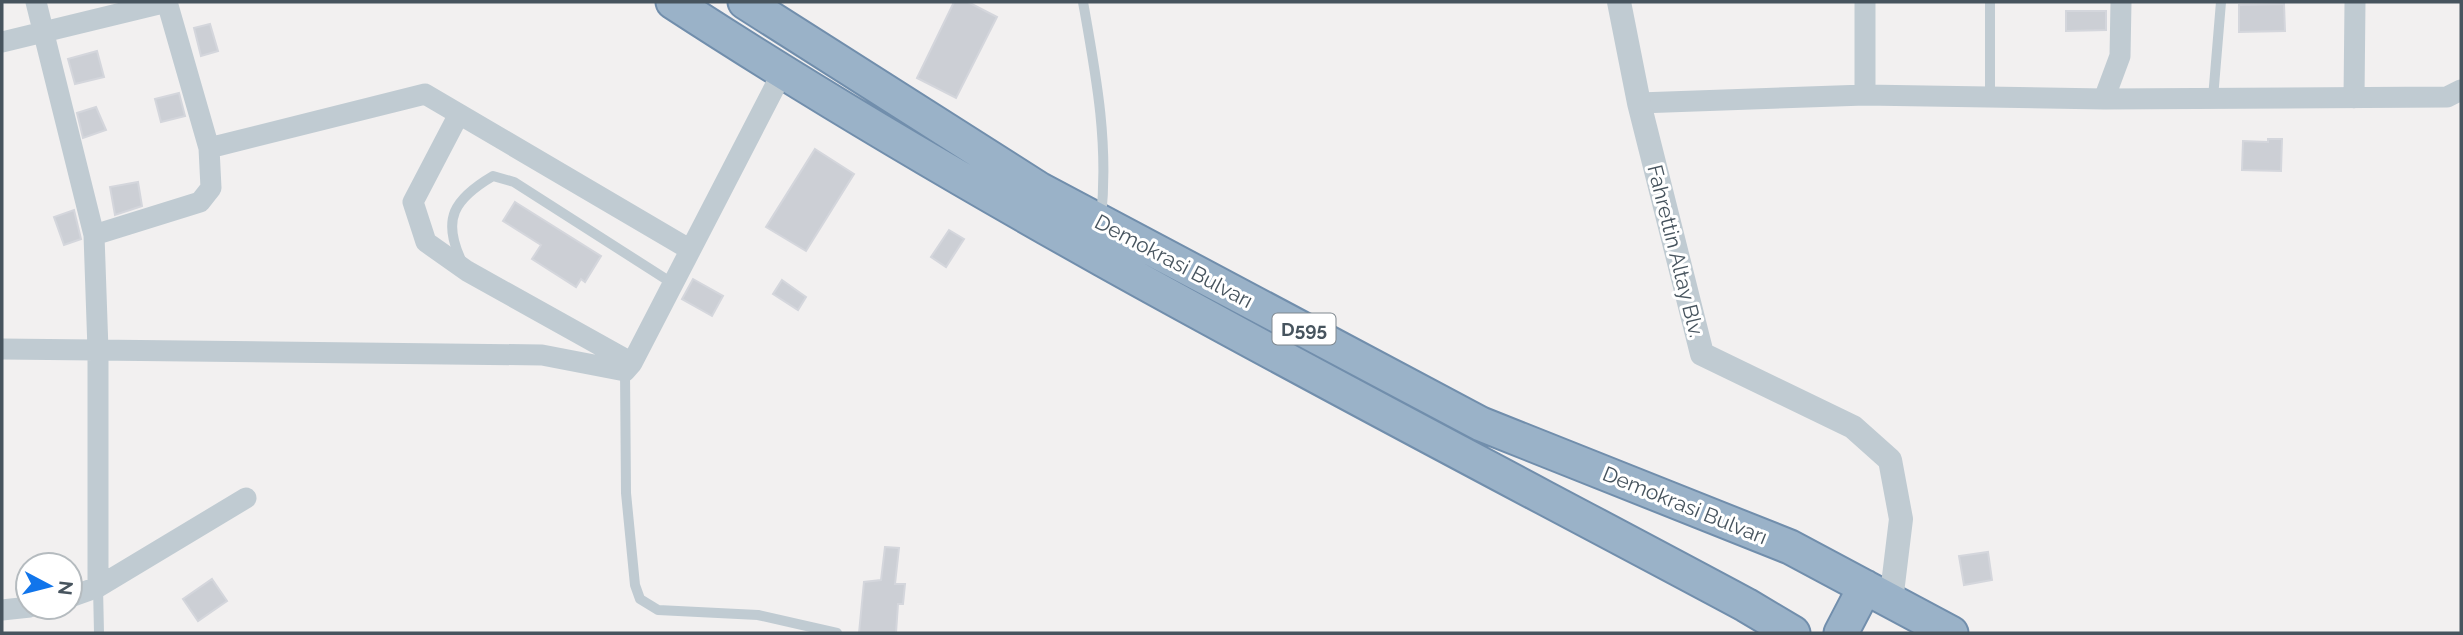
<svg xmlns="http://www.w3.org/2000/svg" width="2463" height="635" font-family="Raleway,sans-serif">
	<rect width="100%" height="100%" fill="#f2f0f0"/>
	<path fill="#cccfd5" stroke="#d4d6dc" stroke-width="2" d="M954 2H968L997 17 956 98 917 78Z
		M2284 4 2285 31 2239 32V5Z
		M2066 11H2106V30L2066 31Z
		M210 24 218 51 201 56 194 28Z
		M97 51 104 77 75 84 68 59Z
		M179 93 185 116 161 122 155 99Z
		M96 107 106 130 83 138 77 113Z
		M2268 139H2282L2281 171 2242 170 2243 141 2268 142Z
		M815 149 854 174 806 251 766 227Z
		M138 182 142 206 115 215 110 187Z
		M515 202 601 256 585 282 581 279 576 287 532 259 541 245 503 221Z
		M74 210 81 239 64 245 54 217Z
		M949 230 964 239 946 267 931 257Z
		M693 279 723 296 712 316 682 299Z
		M782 280 806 297 798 310 773 294Z
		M885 547 899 548 895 584H905L903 604H898L896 633H859L864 582 881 580Z
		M1988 552 1992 580 1964 585 1959 556Z
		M212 579 227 601 198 621 183 599Z"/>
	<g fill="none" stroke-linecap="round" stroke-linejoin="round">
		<defs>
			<path id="trunk" d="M673 2C1017 226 1384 411 1746 605L1793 633
				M745 2 1039 189 1481 424 1790 547 1951 633
				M1841 633 1865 587"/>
		</defs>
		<use href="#trunk" stroke="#718eac" stroke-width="37"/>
		<path stroke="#c0cbd2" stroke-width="10" d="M1083 2C1096 75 1109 143 1101 218
			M1990 97V2
			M2213 98 2221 2
			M462 262C441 219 454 199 493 176L514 182 672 283
			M625 371 626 493 635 585 640 599 658 610 758 615 837 633
			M98 587 99 633"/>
		<path stroke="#c0cbd2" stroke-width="21" d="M36 2 94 235 98 350V587L70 597
			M2 42 167 2
			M1865 95V2
			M2354 98 2355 2
			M2104 99 2120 56 2121 2
			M1639 103 1865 95 2104 99 2447 97 2461 90
			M459 114 413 202 426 242 467 271 632 363
			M209 148 425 94 689 249
			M94 235 200 202 211 188 209 148 167 2
			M2 349 542 355 625 371 632 363 782 73
			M98 587 246 498
			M2 610 30 607"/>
		<path stroke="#c0cbd2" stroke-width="24" d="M1619 2 1639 103 1702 354 1853 427 1890 460 1901 519 1891 601"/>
		<use href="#trunk" stroke="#9ab2c8" stroke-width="33"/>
	</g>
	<g text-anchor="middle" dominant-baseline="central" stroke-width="6" stroke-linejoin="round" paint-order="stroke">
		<rect fill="#fff" stroke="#7e878e" stroke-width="2" x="1272.5" y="313.5" width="63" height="31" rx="5"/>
		<g font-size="19" font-weight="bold" fill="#47545e">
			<text x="1304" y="329">D595</text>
		</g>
		<g font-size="21" fill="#47545e" stroke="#fff">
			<text transform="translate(1676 251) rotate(76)">Fahrettin Altay Blv.</text>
			<text transform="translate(1174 261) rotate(28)">Demokrasi Bulvarı</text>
			<text transform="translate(1685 505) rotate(22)">Demokrasi Bulvarı</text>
		</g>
	</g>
	<rect width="2463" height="635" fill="none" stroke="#47545e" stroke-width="7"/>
	<g transform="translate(49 586) rotate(97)"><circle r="33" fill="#ffffff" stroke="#b5bbbf" stroke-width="2"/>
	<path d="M0-5L12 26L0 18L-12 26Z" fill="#1175eb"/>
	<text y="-10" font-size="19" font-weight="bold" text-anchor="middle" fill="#47545e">N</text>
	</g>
</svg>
